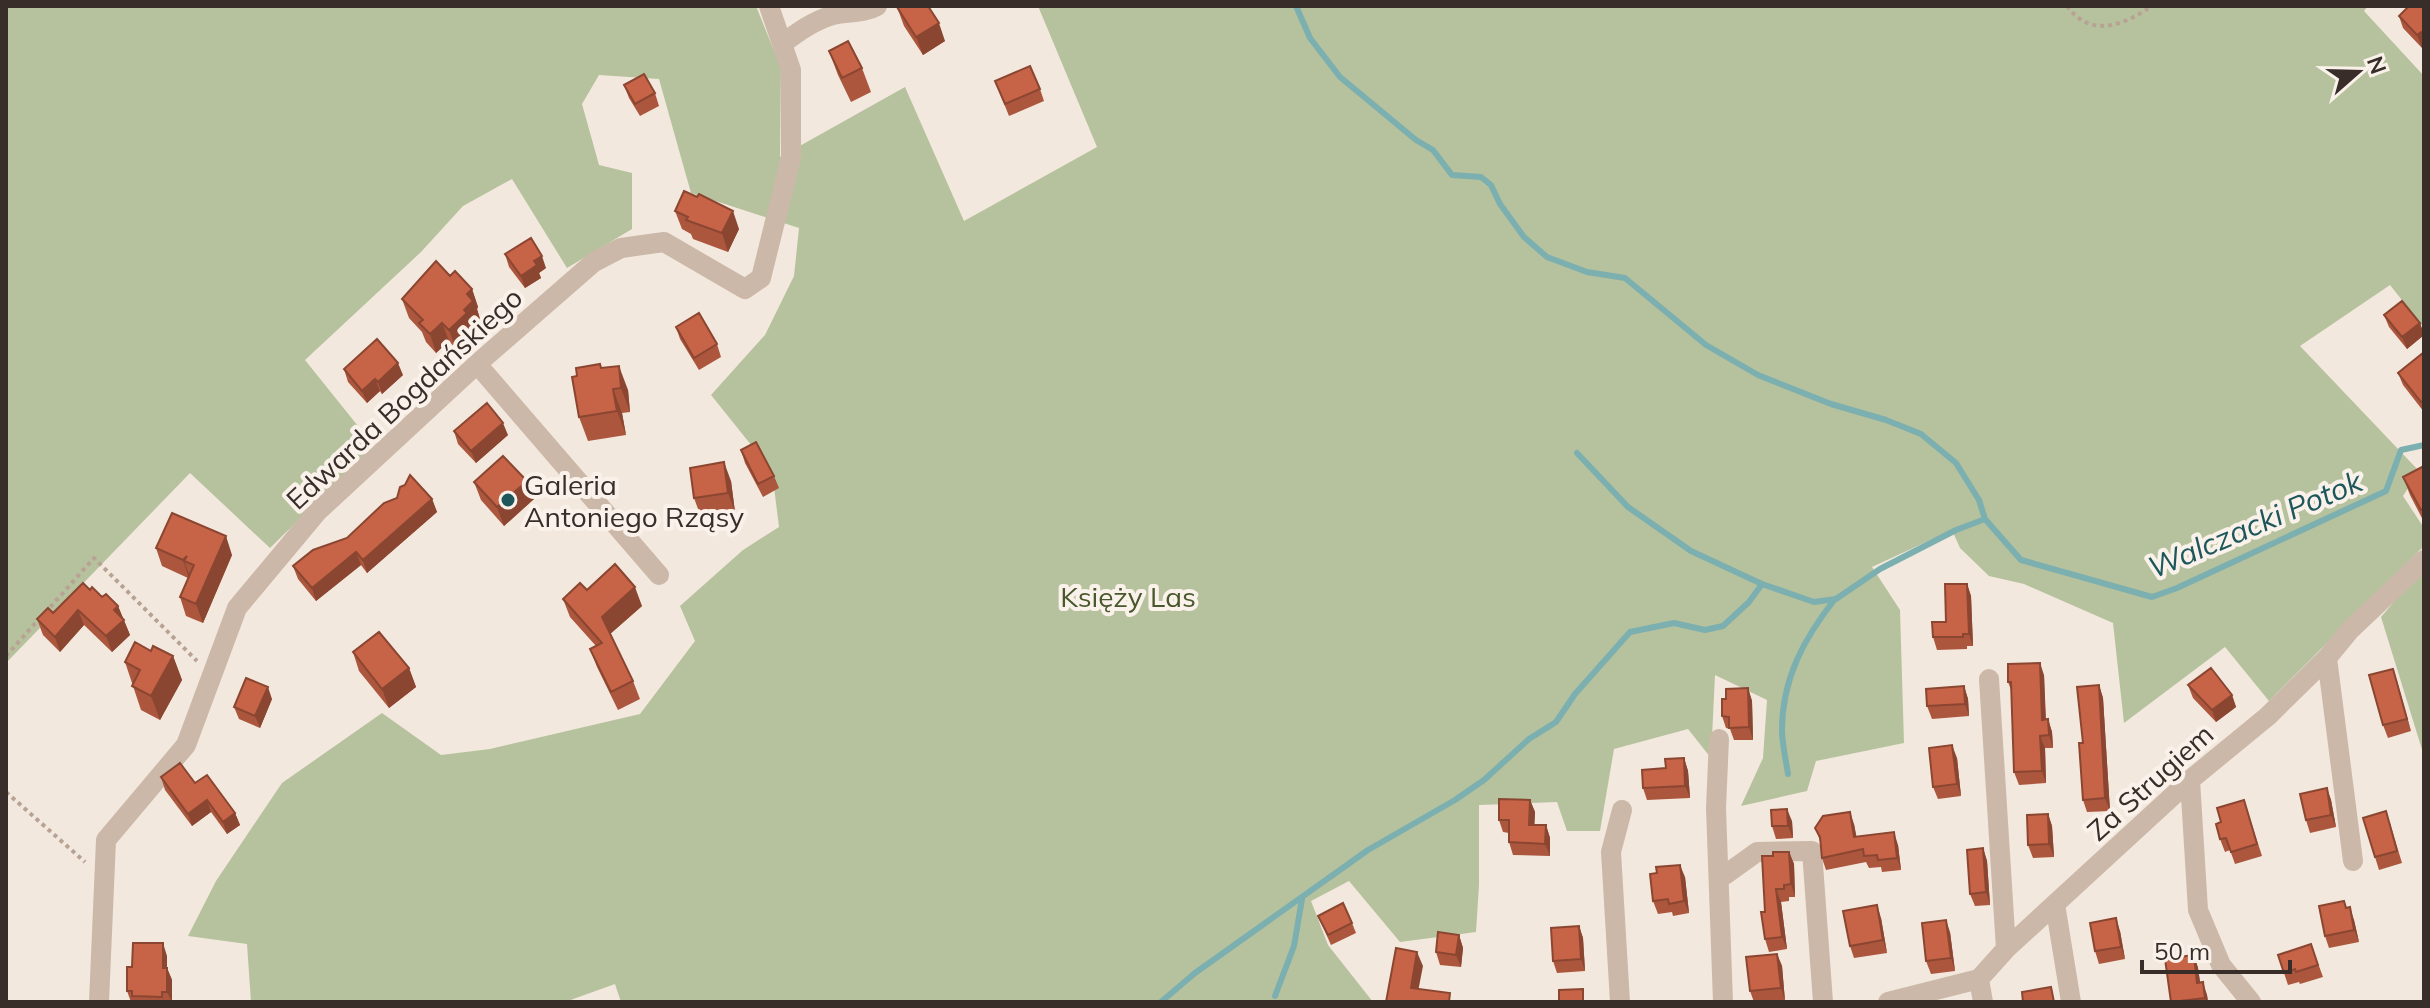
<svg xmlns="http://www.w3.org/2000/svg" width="2430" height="1008" font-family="Mulish,sans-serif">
	<rect width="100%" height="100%" fill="#f3e8dd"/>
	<path fill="#b6c29d" d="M6 6H756L781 68 780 157 905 87 964 221 1097 147 1038 6H2368L2364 11 2424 76V328L2390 285 2300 346 2419 471 2403 496 2424 528V546L2269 701 2225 647 2124 723 2113 623 2024 584 1989 576 1960 548 1952 530 1872 567 1900 610 1904 743 1816 761 1807 791 1741 806 1763 758 1767 700 1715 675 1711 758 1688 729 1614 749 1600 831H1567L1557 802 1479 805V885L1476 932 1400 942 1349 881 1311 901 1328 945 1373 1002H621L615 984 565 1002H251L247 944 188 936 216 881 282 783 382 713 441 755 490 749 640 714 695 641 680 606 743 550 779 527 772 471 711 395 765 335 794 276 799 228 691 193 659 79 599 75 582 104 599 165 632 173V229L567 268 512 179 463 206 421 252 305 360 374 446 270 548 190 473 6 663Z
		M2424 571V756L2381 617 2414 578Z"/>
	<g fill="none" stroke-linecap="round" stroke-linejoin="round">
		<path stroke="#7cafb0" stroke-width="6" d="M1296 6 1310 38 1340 77 1416 140 1433 150 1452 175 1481 177 1491 185 1500 204 1524 237 1547 257 1587 272 1625 278 1706 345 1758 375 1831 404 1886 420 1921 434 1956 463 1979 500 1985 519 2021 560 2152 597 2177 588 2386 491 2401 450 2424 445
			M1577 453 1628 507 1691 551 1762 584
			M1788 774C1786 760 1782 744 1782 730 1782 679 1804 638 1835 599
			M1275 996 1294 946 1302 899
			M1161 1002 1195 973 1368 850 1455 800 1484 780 1529 739 1556 722 1575 694 1630 632 1674 623 1705 630 1723 626 1749 602 1762 584 1814 602 1836 599 1880 569 1956 530 1985 519"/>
		<path stroke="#b7a293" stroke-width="4" stroke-dasharray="4 4" stroke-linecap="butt" d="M2067 6C2091 39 2124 25 2152 6
			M45 613 94 558 197 661
			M6 656 39 619
			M6 792 85 862"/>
		<path stroke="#cbb8a9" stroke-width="20" d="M782 44C798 32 813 21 833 15 848 11 863 14 877 6
			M477 364 659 575
			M2327 658 2353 861
			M1989 679 2006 949
			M1719 739 1716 808 1723 1002
			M2190 780 2198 910 2221 965 2251 1002
			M1725 875 1757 852 1812 851 1823 1002
			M2055 904 2071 1002
			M1979 979 1983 1002
			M99 1002 106 840 186 745 237 608 317 512 477 364 594 262 621 248 664 242 745 289 761 278 791 157V70L769 6
			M1620 1002 1611 852 1622 810
			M1888 1002 1979 979 2006 949 2190 780 2268 716 2327 658 2350 630 2424 560"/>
	</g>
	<path fill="#ab563d" d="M2424 6V46L2422 48 2403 28 2399 16Z
		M897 7 945 41 923 55 904 26Z
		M829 51 862 68 871 92 851 102 838 75Z
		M995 81 1040 89 1044 101 1009 116Z
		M624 85 655 93 659 106 640 116 629 98Z
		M675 211 739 229 728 252 693 239 691 234 682 229Z
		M505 254 546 268 539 273 541 278 525 288 509 267Z
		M450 276 472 289 478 307 477 309 480 319 472 327 474 332 456 349 449 341 436 353 426 342 422 332 409 318 402 299Z
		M2384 315 2420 323 2424 335 2407 349 2389 327Z
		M676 327 717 344 721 357 699 370 680 339Z
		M2424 352V412L2403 385 2398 373Z
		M602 368 628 390 630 412 622 413 626 435 588 441 579 417Z
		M344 369 403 375 382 394 380 391 367 403 348 382Z
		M454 431 508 435 476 463 458 444Z
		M741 450 774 476 779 488 763 497 745 463Z
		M2424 466V522L2410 495 2403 477Z
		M731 481 735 512 701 517 694 498Z
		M474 482 534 499 504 526 481 500Z
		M432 499 437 512 367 573 361 565 316 601 298 579 293 566 347 538Z
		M156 548 232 555 203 623 186 616 180 597 188 578 162 566Z
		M1967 584 1971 596 1973 646H1967V649L1937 650 1933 637 1946 622Z
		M90 590 118 606 130 635 112 652 84 625 60 652 43 635 37 619 53 613Z
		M587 590 642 606 610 634 633 681 640 699 618 710 597 667 590 649 596 646 570 617 563 599Z
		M151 651 173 656 182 680 160 720 141 710 125 662Z
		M353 652 409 668 416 687 389 708 359 671Z
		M2393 669 2411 731 2388 738 2383 725Z
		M2044 675 2046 719H2048L2052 732 2053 748H2045L2046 783 2019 785 2014 772 2011 690 2008 682Z
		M2099 685 2103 698 2110 811 2087 812 2083 800V743Z
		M2188 685 2232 695 2236 707 2216 722 2193 698Z
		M1964 686 1968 699 1969 716 1932 719 1927 706Z
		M1748 688 1752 701 1753 740H1734L1730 729 1726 728 1722 716 1726 699Z
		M272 699 260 728 239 719 234 707Z
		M1684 758 1688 771 1690 798 1647 800 1643 788 1666 768Z
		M1957 758 1961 796 1938 799 1933 787Z
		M161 777 195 783 235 813 240 825 227 834 211 812 192 826 165 790Z
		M2327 788 2331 800 2336 827 2310 833 2306 820Z
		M1530 800 1535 812 1534 825H1546L1550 838V856L1513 855 1509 842V833L1503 832 1499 820Z
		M2244 800 2262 856 2235 864 2230 850 2225 852 2220 839 2221 822Z
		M2048 814 2052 826 2054 857 2033 858 2028 845Z
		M1792 821 1793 838 1776 839 1772 826Z
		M2390 823 2402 863 2379 870 2375 857Z
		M1854 824 1856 836 1898 845 1901 870 1882 872 1881 867 1869 868 1866 862 1826 870 1822 858 1821 843 1815 828Z
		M1983 848 1987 861 1990 905 1975 906 1970 894Z
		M1789 852 1794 864 1795 897H1789V901L1781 902 1787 949 1769 952 1765 939V912L1773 856Z
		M1685 877 1689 913 1673 916 1672 912 1658 914 1653 901Z
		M2346 908 2354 920 2359 942 2329 948 2325 936Z
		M1318 916 1352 923 1356 933 1331 945Z
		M1881 918 1887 953 1854 958 1850 946Z
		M1579 926 1583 938 1585 971 1557 973 1553 961Z
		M2120 931 2125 959 2099 964 2095 951Z
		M1950 932 1955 971 1931 974 1926 961Z
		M1459 935 1463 948 1461 967 1440 965 1436 952Z
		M2311 944 2323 977 2300 984 2299 982 2288 985 2284 973Z
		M1777 954 1782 966 1785 1001 1754 1002 1750 991Z
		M2194 955 2198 968 2200 983 2207 995 2208 1002H2171Z
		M167 956V968L172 980V1002H131L127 991 132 967Z"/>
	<path fill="#8b4632" d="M939 23 945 41 923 55 916 37Z
		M2421 32 2424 41V46L2422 48 2417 35Z
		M733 211 739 229 728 252 722 233Z
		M542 256 546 268 539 273 541 278 525 288 521 276 534 261Z
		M472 289 478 307 477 309 480 319 472 327 474 332 456 349 449 330 467 294Z
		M442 323 449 341 436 353 430 334Z
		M2420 323 2424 335 2407 349 2402 337Z
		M398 363 403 375 382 394 378 382Z
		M619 366 628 390 630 412 621 388Z
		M375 379 380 391 367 403 362 391Z
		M613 389 622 413 626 435 617 411Z
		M503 423 508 435 476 463 471 451Z
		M724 462 731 481 735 512 728 493Z
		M527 481 534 499 504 526 497 507Z
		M432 499 437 512 367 573 363 560Z
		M226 536 232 555 203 623 196 604Z
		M356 552 361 565 316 601 312 588Z
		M187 556 184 561 190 577 189 578 183 560Z
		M1967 584 1971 596 1973 646 1969 634Z
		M635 587 642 606 609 635 602 617Z
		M118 606 130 635 112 652 106 636 114 610Z
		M78 610 84 625 60 652 55 637Z
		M173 656 182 680 160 720 151 696Z
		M2040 663 2044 675 2046 732 2042 720Z
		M409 668 416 687 389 708 382 689Z
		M2393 669 2397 681 2411 731 2407 719Z
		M2099 685 2103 698 2110 811 2105 798Z
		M1964 686 1968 699 1969 716 1965 704Z
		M268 687 272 699 260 728 255 716Z
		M1748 688 1752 701 1753 740 1749 727Z
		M2232 695 2236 707 2216 722 2212 710Z
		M2048 719 2052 732 2053 748 2049 735Z
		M2040 736 2045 748 2046 783 2042 771Z
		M1952 745 1957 758 1961 796 1957 784Z
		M1684 758 1688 771 1690 798 1685 786Z
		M2327 788 2331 800 2336 827 2331 815Z
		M207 800 211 812 192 826 188 814Z
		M1530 800 1535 812 1534 837 1529 825Z
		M1787 809 1792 821 1793 838 1788 826Z
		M1850 812 1854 824 1859 849 1854 837Z
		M235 813 240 825 227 834 223 822Z
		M2048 814 2052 826 2054 857 2049 844Z
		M1546 825 1550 838V856L1545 844Z
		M1894 832 1898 845 1901 870 1897 858Z
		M1983 848 1987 861 1990 905 1986 892Z
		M1789 852 1794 864 1795 897 1791 884Z
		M1680 865 1685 877 1689 913 1684 901Z
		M1776 889 1781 902 1787 949 1782 937Z
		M1877 905 1881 918 1887 953 1883 940Z
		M2350 907 2354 920 2359 942 2354 930Z
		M2116 918 2120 931 2125 959 2121 947Z
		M1946 920 1950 932 1955 971 1951 958Z
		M1579 926 1583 938 1585 971 1581 959Z
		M1459 935 1463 948 1461 967 1456 955Z
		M163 943 167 956V968L172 980V1002L167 992 163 968Z
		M1417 952 1423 966 1416 1002 1411 988Z
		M1777 954 1782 966 1785 1001 1781 988Z
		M2194 955 2198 968 2202 995 2197 983Z
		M2203 982 2207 995 2208 1002H2206L2205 998Z"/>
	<path fill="#c76447" stroke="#8b4632" stroke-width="2" d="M900 6H928L939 23 916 37 897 7Z
		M2409 6H2424V35L2421 32 2417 35 2399 16Z
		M848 41 862 68 842 78 829 51Z
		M1030 66 1040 89 1005 104 995 81Z
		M644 74 655 93 635 104 624 85Z
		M684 191 697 197 699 194 733 211 722 233 686 220 688 217 675 211Z
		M531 238 542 256 534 261 537 265 521 276 505 254Z
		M436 261 450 276 455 271 472 289 467 294 473 301 464 310 467 313 449 330 442 323 430 334 419 323 423 320 402 299Z
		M2402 301 2420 323 2402 337 2384 315Z
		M699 313 717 344 694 358 676 327Z
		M377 339 398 363 378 382 375 379 362 391 344 369Z
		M2424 352V400L2421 402 2398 373Z
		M600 364 601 368 619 366 621 388 613 389 617 411 579 417 572 377 577 376 576 368Z
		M487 403 503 423 471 451 454 431Z
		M756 442 774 476 758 484 741 450Z
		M503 456 527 481 497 507 474 482Z
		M724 462 728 493 694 498 690 468Z
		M2424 466V508L2421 510 2403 477Z
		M410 475 432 499 363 560 356 552 312 588 293 566 313 550 347 538 384 503 397 498 400 487 405 485Z
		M172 513 226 536 196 604 180 597 194 565 184 561 187 556 183 560 156 548Z
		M615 564 635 587 602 617 633 681 611 692 590 649 602 643 563 599 580 583 587 590Z
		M83 583 90 590 92 587 102 597 106 594 118 606 114 610 124 620 106 636 78 610 55 637 37 619 48 608 53 613Z
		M1945 584H1967L1969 634H1963V637H1933L1932 622H1946Z
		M379 632 409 668 382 689 353 652Z
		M135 642 151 651 153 646 173 656 151 696 132 686 140 670 125 662Z
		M2040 663 2042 720 2048 719 2049 735 2040 736 2042 771 2014 772 2011 682H2008V664Z
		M2211 668 2232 695 2212 710 2188 685Z
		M2393 669 2407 719 2383 725 2369 675Z
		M246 678 268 687 255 716 234 707Z
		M2099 685 2105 798 2083 800 2079 743H2083L2077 687Z
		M1964 686 1965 704 1927 706 1926 689Z
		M1748 688 1749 727 1729 728V717L1722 716V699H1726V689Z
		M1952 745 1957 784 1933 787 1929 748Z
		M1684 758 1685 786 1643 788 1642 770 1666 768 1665 759Z
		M180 763 195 783 207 775 235 813 223 822 207 800 188 814 161 777Z
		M2327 788 2331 815 2306 820 2300 794Z
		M1499 799 1530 800 1529 825H1546L1545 844 1509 842V820H1499Z
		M2244 800 2257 844 2231 852 2226 838 2220 839 2216 824 2221 822 2217 808Z
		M1787 809 1788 826H1772L1771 810Z
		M2386 811 2397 851 2375 857 2363 818Z
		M1850 812 1854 837 1894 832 1897 858 1878 860 1877 855 1864 856 1863 849 1822 858 1820 837 1815 828 1823 816Z
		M2048 814 2049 844 2028 845 2027 815Z
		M1983 848 1986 892 1970 894 1967 850Z
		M1773 852H1789L1791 884 1784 885V889H1776L1782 937 1765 939 1761 912H1765L1762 856H1773Z
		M1680 865 1684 901 1669 904 1668 899 1653 901 1650 874 1657 873 1656 867Z
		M2344 901 2346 908 2350 907 2354 930 2325 936 2319 906Z
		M1343 903 1352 923 1328 935 1318 916Z
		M1877 905 1883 940 1850 946 1843 911Z
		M2116 918 2121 947 2095 951 2090 923Z
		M1946 920 1951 958 1926 961 1922 923Z
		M1579 926 1581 959 1553 961 1551 928Z
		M1438 932 1459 935 1456 955 1436 952Z
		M133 943H163V968H167V992H162V997L132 996V991H127V967H132Z
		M2311 944 2318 965 2296 972 2295 969 2284 973 2278 955Z
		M1396 948 1417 952 1411 988 1450 993 1449 1002H1386Z
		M1777 954 1781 988 1750 991 1746 957Z
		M2194 955 2197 983 2203 982 2205 998 2171 1002 2165 959Z
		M2051 987 2054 1002H2023L2022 992Z
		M1583 989V1002H1559V990Z"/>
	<circle fill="#1d575b" stroke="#faf2ea" stroke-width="3" cx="508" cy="500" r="8"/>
	<g text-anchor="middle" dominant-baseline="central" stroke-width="8" stroke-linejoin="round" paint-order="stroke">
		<g font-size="28" fill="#382d29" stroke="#faf2ea">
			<text transform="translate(404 398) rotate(-43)">Edwarda Bogdańskiego</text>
			<text transform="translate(2150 782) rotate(-42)">Za Strugiem</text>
		</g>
		<g font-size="28" fill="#382d29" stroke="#faf2ea" text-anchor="start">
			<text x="524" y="484">Galeria<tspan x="524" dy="32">Antoniego Rząsy</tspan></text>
		</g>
		<g font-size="28" fill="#48572c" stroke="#faf2ea">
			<text x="1128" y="596">Księży Las</text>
		</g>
		<g font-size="30" font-style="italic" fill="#1d575b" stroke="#faf2ea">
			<text transform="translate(2255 524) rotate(-23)">Walczacki Potok</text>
		</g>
	</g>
	<rect width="2430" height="1008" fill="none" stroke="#382d29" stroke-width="16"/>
	<g transform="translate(2358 72) rotate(70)" stroke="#faf2ea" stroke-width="6" paint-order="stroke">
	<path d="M0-6L14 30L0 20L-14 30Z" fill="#382d29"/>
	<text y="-12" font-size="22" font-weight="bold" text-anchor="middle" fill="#382d29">N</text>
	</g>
	<path d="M2142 960v12h148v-12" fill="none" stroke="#382d29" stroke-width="4"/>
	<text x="2154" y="960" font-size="24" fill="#382d29" stroke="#faf2ea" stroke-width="6" paint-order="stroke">50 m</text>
</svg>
